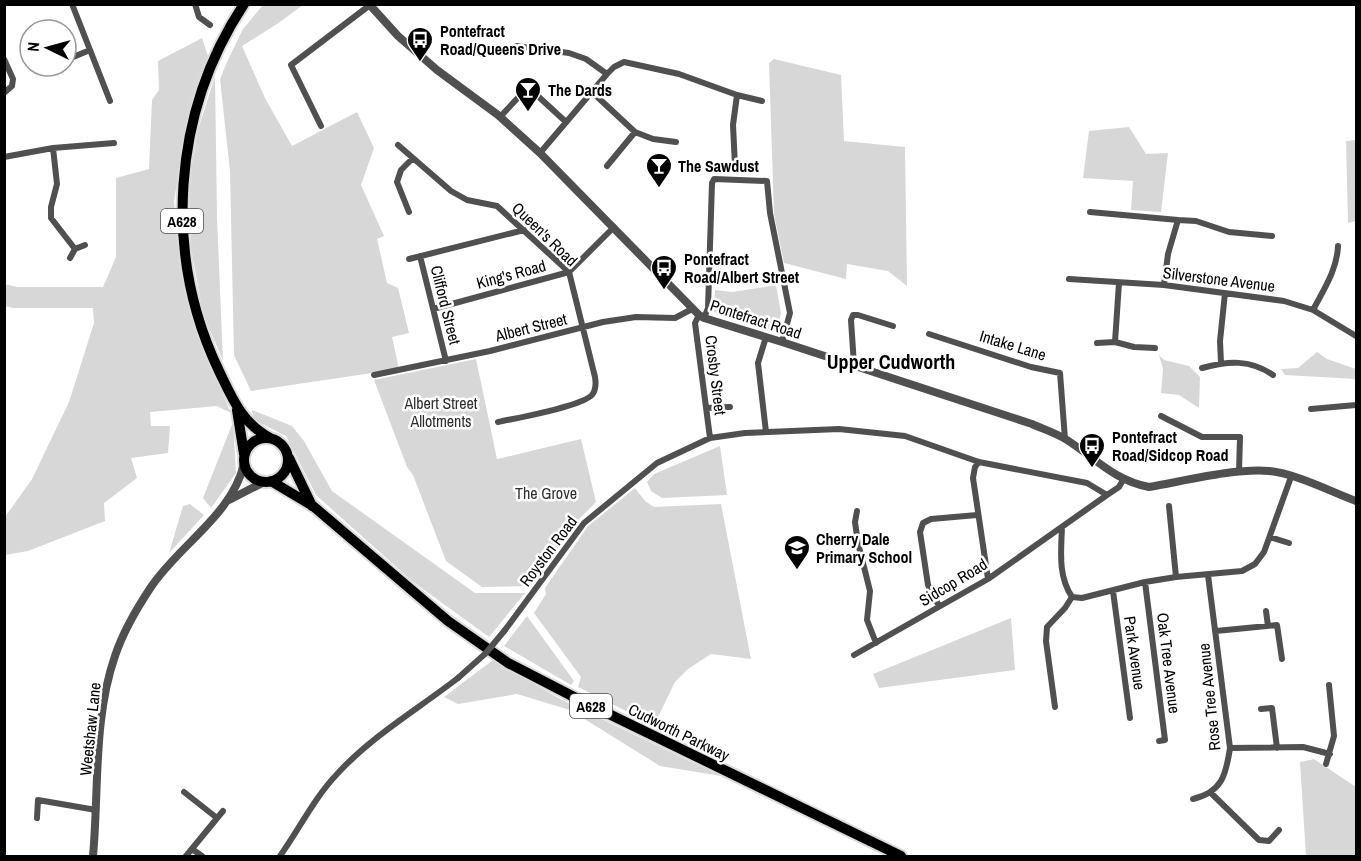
<svg xmlns="http://www.w3.org/2000/svg" width="1361" height="861" font-family="'Archivo Narrow',sans-serif">
	<rect width="100%" height="100%" fill="#fff"/>
	<path fill="#d7d7d7" d="M263 5H303L277 24 242 46 265 98 292 146 357 112 374 148 361 185 384 236 377 239 387 283 398 288 409 333 392 337 399 369 251 391 234 355 230 171 220 79 227 62 243 29Z
		M202 38 208 56 187 124 174 201 182 274 202 347 231 413 217 406 150 412 151 426H170L168 453 131 458 137 478 104 503 105 521 28 551 5 555V517L32 479 69 402 94 323 93 308H13L5 306 4 284 17 287H103L116 257V178L149 169 152 100 159 90 158 61Z
		M774 59 841 75 844 141 905 147 907 286 888 271 847 264 846 279 784 263 774 214 769 63Z
		M215 76 217 217 223 361 203 314 191 248 189 183 198 130Z
		M1129 127 1146 154 1168 153 1161 212 1131 210 1133 181 1083 178 1089 131Z
		M1356 140V221L1348 223 1346 141Z
		M776 285 781 313 778 327 770 330 714 312 715 290 732 292Z
		M1317 352 1327 359 1356 369V379L1285 375 1281 369 1298 368Z
		M1159 355 1164 360 1189 366 1200 377 1199 408 1179 395 1161 393 1163 369Z
		M476 359 497 459 581 439 596 502 576 522 531 586 482 587 446 561 413 475 407 467 374 380Z
		M252 410 292 426 304 441 332 491 475 593H525L489 637 412 581 316 495 286 436 254 420Z
		M233 422 236 473 211 508 203 498Z
		M720 446 727 495 662 498 651 491 647 482 654 474Z
		M635 488 645 501 654 507 721 504 751 659 711 654 688 669 675 682 654 725 578 687 581 677 534 613 546 594 545 588 588 526Z
		M190 504 204 515 169 553 183 506Z
		M527 616 574 681 571 685 504 646Z
		M1011 618 1015 670 879 688 873 674Z
		M493 660 562 700 721 776 660 766 570 710 517 694 458 704 444 697Z
		M1314 759 1356 787V856H1306L1300 762Z"/>
	<g fill="none" stroke-linecap="round" stroke-linejoin="round">
		<defs>
			<path id="trunk" d="M244 4C172 113 163 254 219 371 232 398 242 423 270 438
				M237 410 244 454
				M244 460a22 22 0 1 1 44 0a22 22 0 1 1-44 0Z
				M289 458 312 506
				M271 481 313 506 448 621 508 663 576 698 901 856"/>
		</defs>
		<use href="#trunk" stroke="#dbdbdb" stroke-width="14"/>
		<path stroke="#505050" stroke-width="6" d="M72 4 110 101
			M195 4 199 17 210 25
			M516 46 569 53 586 59 607 74
			M4 59 13 79 12 86 4 93
			M66 60 90 50
			M592 92 635 132 653 139 676 142
			M500 117 528 87 566 122
			M321 126 291 65 370 5
			M398 145 451 191 467 200 497 206 569 272 595 377C596 383 596 390 592 395 580 407 516 418 498 422
			M53 148 57 184 51 207V218L75 249
			M540 153 607 74 614 67 624 62 679 74 737 95 762 101
			M4 157 53 148 114 143
			M607 166 635 132
			M735 166 733 125 737 95
			M409 212 397 182 401 170 413 158
			M1090 212 1178 220
			M420 256 446 361
			M70 258 75 249 85 245
			M409 259 524 230
			M1069 279 1164 285 1284 301 1313 310 1356 336
			M1119 283 1115 342 1134 347 1155 348
			M1164 285 1168 254 1178 220 1196 221 1229 232 1272 236
			M433 309 569 272 614 227
			M1313 310C1324 289 1337 270 1338 246
			M699 315 695 323 710 438
			M704 318 708 308 712 183 714 179 767 181 770 213 790 313 782 342
			M929 334 1031 367 1060 373 1065 439
			M766 337 758 363 766 432
			M1097 343 1115 342
			M1221 363 1220 341 1225 293
			M854 365 851 320 853 315H858L893 326
			M1202 368C1228 361 1250 359 1273 375
			M374 375 490 351 603 322 636 317 675 318 692 309
			M706 408 730 407
			M1311 409 1356 405
			M1161 416 1202 437H1240L1239 472
			M979 462 975 467 973 478 988 579
			M1169 506 1176 577
			M857 511 855 522 858 543 870 591 867 620 876 643
			M1062 527C1061 552 1058 576 1072 597
			M1270 537 1289 543
			M1145 582 1165 740 1159 741
			M1113 591 1130 718
			M1072 597 1082 598 1145 582 1176 577 1242 571 1255 564 1264 552 1291 477
			M939 606 928 585 920 532 923 523 931 519 977 515
			M1266 611 1268 626
			M505 630 584 523 657 463 710 438 745 433 839 429 905 436 979 462 1087 483 1107 495 1119 487 1123 480
			M1216 631 1277 625 1282 659
			M854 655 988 579 1107 495
			M1055 707 1046 641 1047 627 1065 608 1072 597
			M1261 709 1272 708 1277 748
			M1230 748 1303 747 1330 754
			M1326 764 1334 736 1329 685
			M184 792 217 818
			M1211 793 1259 840 1269 841 1279 830
			M1193 799C1222 792 1226 775 1230 748L1208 575
			M37 818 38 800 96 810
			M192 849 202 856
			M186 856 223 811
			M280 856C300 828 314 798 338 773 372 736 418 709 458 678"/>
		<path stroke="#505050" stroke-width="8" d="M369 4 398 36 437 70 498 115 540 153 699 315 704 318 782 342 1032 424C1043 429 1056 433 1067 440 1095 458 1115 481 1149 487 1184 481 1235 468 1269 471 1294 473 1332 492 1356 501
			M229 500 264 482
			M93 856C99 791 93 719 115 656 123 632 137 608 151 587 179 545 232 515 244 464"/>
		<use href="#trunk" stroke="#000" stroke-width="10"/>
		<path stroke="#505050" stroke-width="6" d="M458 678 486 653 505 630"/>
	</g>
	<defs>
		<symbol id="bus-pin" viewBox="-11 -11 22 30"><path d="M0 17L-7.5 6A9.5 9.5 0 1 1 7.5 6Z" fill="#000" stroke="#fff"/><path d="M-5-6H5V4H4V6H2V4H-2V6H-4V4H-5ZM-3.5-4V0h7V-4ZM-3.5 1.2v1.5H-2V1.2ZM2 1.2v1.5H3.5V1.2Z" fill="#fff"/></symbol>
		<symbol id="bar-pin" viewBox="-11 -11 22 30"><path d="M0 17L-7.5 6A9.5 9.5 0 1 1 7.5 6Z" fill="#000" stroke="#fff"/><path d="M-6-5H6L.8 .8V4.5H3.5V6h-7V4.5H-.8V.8Z" fill="#fff"/></symbol>
		<symbol id="school-pin" viewBox="-11 -11 22 30"><path d="M0 17L-7.5 6A9.5 9.5 0 1 1 7.5 6Z" fill="#000" stroke="#fff"/><path d="M0-5L7-2L0 1L-7-2ZM-4 1L0 2.5L4 1V4Q0 6-4 4Z" fill="#fff"/></symbol>
	</defs>
	<g fill-rule="evenodd">
		<use href="#bus-pin" x="405" y="25" width="30" height="40"/>
		<use href="#bar-pin" x="513" y="75" width="30" height="40"/>
		<use href="#bar-pin" x="644" y="151" width="30" height="40"/>
		<use href="#bus-pin" x="649" y="253" width="30" height="40"/>
		<use href="#bus-pin" x="1077" y="431" width="30" height="40"/>
		<use href="#school-pin" x="782" y="533" width="30" height="40"/>
	</g>
	<g text-anchor="middle" dominant-baseline="central" stroke-width="5" stroke-linejoin="round" paint-order="stroke">
		<g fill="#fff" stroke="#4c4c4c" stroke-width="1.5">
			<rect x="161" y="209" width="42" height="24" rx="4.5"/>
			<rect x="570" y="694" width="42" height="24" rx="4.5"/>
		</g>
		<g font-size="15" font-weight="bold" fill="#000">
			<text x="182" y="221">A628</text>
			<text x="591" y="706">A628</text>
		</g>
		<g font-size="16" font-weight="bold" fill="#000" stroke="#fff" text-anchor="start">
			<text x="440" y="31">Pontefract<tspan x="440" dy="18">Road/Queens Drive</tspan></text>
			<text x="548" y="90">The Dards</text>
			<text x="678" y="166">The Sawdust</text>
			<text x="684" y="259">Pontefract<tspan x="684" dy="18">Road/Albert Street</tspan></text>
			<text x="1112" y="437">Pontefract<tspan x="1112" dy="18">Road/Sidcop Road</tspan></text>
			<text x="816" y="539">Cherry Dale<tspan x="816" dy="18">Primary School</tspan></text>
		</g>
		<g font-size="16" fill="#000" stroke="#fff">
			<text transform="translate(545 234) rotate(44)">Queen's Road</text>
			<text transform="translate(511 274) rotate(-15)">King's Road</text>
			<text transform="translate(1219 279) rotate(7)">Silverstone Avenue</text>
			<text transform="translate(446 305) rotate(76)">Clifford Street</text>
			<text transform="translate(756 319) rotate(18)">Pontefract Road</text>
			<text transform="translate(531 327) rotate(-14)">Albert Street</text>
			<text transform="translate(1013 345) rotate(17)">Intake Lane</text>
			<text transform="translate(716 375) rotate(83)">Crosby Street</text>
			<text transform="translate(548 551) rotate(-53)">Royston Road</text>
			<text transform="translate(953 582) rotate(-31)">Sidcop Road</text>
			<text transform="translate(1135 653) rotate(82)">Park Avenue</text>
			<text transform="translate(1169 663) rotate(83)">Oak Tree Avenue</text>
			<text transform="translate(1209 697) rotate(-96)">Rose Tree Avenue</text>
			<text transform="translate(90 729) rotate(-84)">Weetshaw Lane</text>
			<text transform="translate(679 732) rotate(26)">Cudworth Parkway</text>
		</g>
		<g font-size="16" fill="#2e2e2e" stroke="#fff">
			<text x="441" y="403">Albert Street<tspan x="441" dy="18">Allotments</tspan></text>
			<text x="546" y="493">The Grove</text>
		</g>
		<g font-size="20" font-weight="bold" fill="#000" stroke="#fff">
			<text x="891" y="361">Upper Cudworth</text>
		</g>
	</g>
	<rect width="1361" height="861" fill="none" stroke="#000000" stroke-width="12"/>
	<g transform="translate(48 48) rotate(275)"><circle r="28" fill="#ffffff" stroke="#999999" stroke-width="1.5"/>
	<path d="M0-4.5L10 22L0 15L-10 22Z" fill="#000000"/>
	<text y="-9" font-size="16" font-weight="bold" text-anchor="middle" fill="#000000">N</text>
	</g>
</svg>
